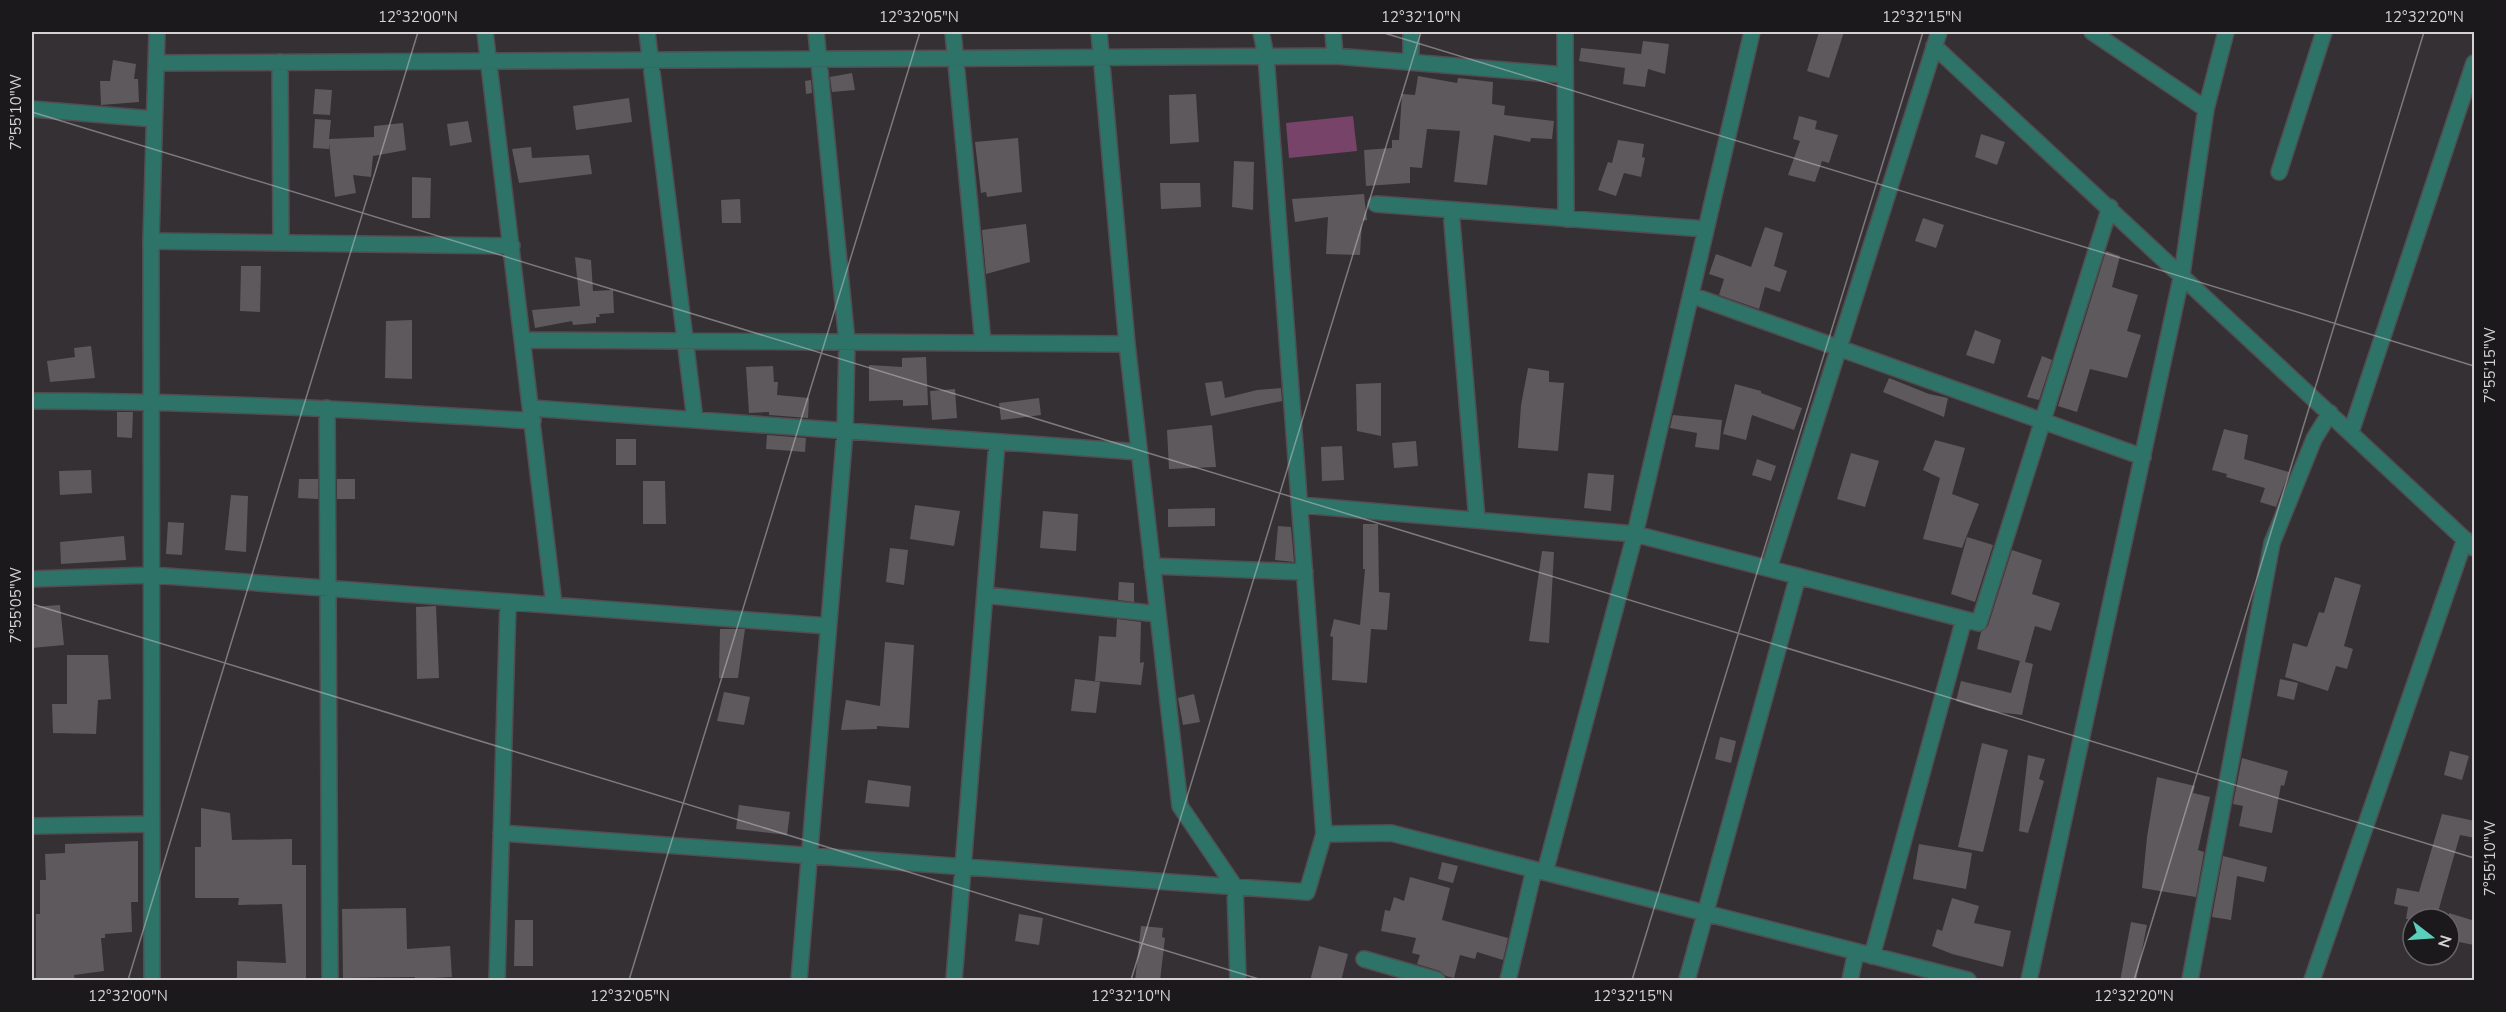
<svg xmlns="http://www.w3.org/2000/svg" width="2506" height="1012" font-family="'Nunito Sans',sans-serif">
	<rect width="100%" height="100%" fill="#353034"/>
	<path fill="#784369" d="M1353 116 1357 151 1289 158 1286 123Z"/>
	<path fill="#5e595c" d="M1819 32H1844L1829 78 1807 71Z
		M1643 41 1669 44 1665 74 1648 69 1645 87 1623 84 1625 68 1579 61 1581 48 1641 54Z
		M113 60 136 64 134 79H138L139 102 101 105 100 81H110Z
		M852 73 855 90 832 92 830 77Z
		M1418 76 1457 83 1458 78 1493 82 1492 104 1505 106 1504 115 1554 121 1552 139 1531 138 1530 142 1494 135 1487 185 1454 182 1460 131 1427 129 1422 168 1410 167V183L1366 186 1364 150 1392 148V140H1399L1402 94 1415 95Z
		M811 80 812 93 806 94 805 81Z
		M315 89 332 90 330 115 313 114Z
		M1196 94 1199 142 1170 144 1169 95Z
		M629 98 632 122 576 130 573 106Z
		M1799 116 1817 121 1815 129 1838 135 1829 163 1822 161 1815 182 1788 175 1800 141 1793 139Z
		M315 119 331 120 329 139 374 137V126L403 123 406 150 373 156 371 177 353 175 356 193 335 197 329 143V149L313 148Z
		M468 121 472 142 450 146 447 124Z
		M1981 134 2005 142 1997 165 1975 157Z
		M1018 138 1022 192 987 197 986 192 981 193 975 142Z
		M1618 140 1644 144 1642 157 1645 158 1641 177 1624 173 1616 196 1598 190 1608 162 1612 163Z
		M531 147 532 158 589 155 592 174 519 183 512 149Z
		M1234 161 1254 162 1253 210 1232 207Z
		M412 177 431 178 430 218H412Z
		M1160 183H1200L1201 207 1161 209Z
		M1364 194 1367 220 1362 221 1360 255 1326 254 1328 217 1295 222 1292 199Z
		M740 199 741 223H722L721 200Z
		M1923 218 1944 225 1936 248 1915 241Z
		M1026 224 1030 262 986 274 982 230Z
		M1765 227 1783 233 1774 266 1787 271 1780 292 1765 287 1759 309 1719 295 1724 279 1709 274 1716 254 1751 267Z
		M2106 251 2120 256 2112 287 2138 295 2127 331 2141 335 2127 378 2090 369 2077 412 2058 406Z
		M575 257 591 260 593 291 613 290 614 313 599 314 600 317H596V323L573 325 572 321 535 328 532 310 580 306Z
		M241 266H261L260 312 240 311Z
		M412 320V379L385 378 386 321Z
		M1975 330 2001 340 1994 364 1966 355Z
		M91 346 95 378 50 382 47 361 75 357 74 348Z
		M2042 356 2052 360 2039 400 2027 397Z
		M926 357 928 405 903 406V400L869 401V365L902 367V358Z
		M773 366 774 382H778L777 395 809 398 808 418 769 415V412L749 413 746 367Z
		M1528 368 1549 371V382L1564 383 1558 451 1518 448 1521 405Z
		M1889 378 1929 394 1948 398 1944 417 1883 392Z
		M1222 381 1225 398 1257 390 1281 388 1282 401 1211 416 1205 383Z
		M1381 383V436L1357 431 1356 384Z
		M1735 384 1761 391V393L1802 408 1794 430 1752 415 1746 440 1723 434Z
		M955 389 957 418 932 420 930 391Z
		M1039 398 1041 415 1001 420 999 403Z
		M117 412H133L132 438 117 437Z
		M1673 415 1722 420 1719 450 1695 447 1697 433 1670 428Z
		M1212 425 1216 467 1169 469 1167 430Z
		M2224 429 2248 435 2244 459 2289 472 2276 507 2260 502 2265 488 2226 477 2227 474 2212 470Z
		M767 435 806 438 805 452 766 449Z
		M616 439H636V465H616Z
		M1935 440 1965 448 1952 494 1979 504 1962 548 1923 539 1940 478 1923 470Z
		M1416 441 1418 466 1394 468 1392 443Z
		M1342 446 1344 480 1322 481 1321 447Z
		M1851 453 1879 461 1865 507 1837 499Z
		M1757 459 1776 466 1771 481 1752 475Z
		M91 470 92 493 60 495 59 471Z
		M1588 473 1614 475 1611 511 1584 508Z
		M299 479H318V499L298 498Z
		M337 479H355V499H337Z
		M643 481H665L666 524H643Z
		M231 495 248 496 246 552 225 550Z
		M915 505 960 511 954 546 910 539Z
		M1215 508V526L1168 527V509Z
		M1043 511 1078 514 1076 551 1040 548Z
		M168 522 184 523 182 555 166 554Z
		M1363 524H1378L1379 592 1390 593 1387 630 1371 629 1367 683 1332 680 1333 637 1330 636 1334 619 1360 625 1365 569H1363Z
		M1278 526 1291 527 1294 562 1275 560Z
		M124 536 126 560 61 564 60 542Z
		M1967 537 1993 545 1975 602 1951 594Z
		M890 548 908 550 904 585 886 582Z
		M2012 550 2042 560 2032 594 2060 603 2051 631 2035 626 2025 662 2033 664 2022 715 1989 711 1956 701 1961 681 2011 693 2020 661 1977 649 1981 632 1988 626Z
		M1542 551 1554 552 1549 643 1529 641Z
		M2335 577 2361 585 2344 646 2353 649 2347 669 2336 666 2328 691 2285 677 2293 643 2307 647 2319 612 2324 613Z
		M1119 582 1134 583V602L1118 600Z
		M60 605 64 645 32 648V607Z
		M436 606 439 678 417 679 416 607Z
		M1117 619 1141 622 1140 663 1144 662 1141 685 1095 681 1099 636 1116 637Z
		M720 629H745L738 678H719Z
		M885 642 914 645 909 728 877 726V729L841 730 846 700 880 706Z
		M67 655H108L111 699 98 700 96 734 53 733 52 704H67Z
		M1075 679 1100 682 1096 713 1071 711Z
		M2280 679 2298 683 2294 700 2277 696Z
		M724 692 750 697 744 725 717 721Z
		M1194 694 1200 722 1183 725 1178 698Z
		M1720 737 1736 741 1731 763 1715 759Z
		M1982 743 2008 750 1983 852 1958 847Z
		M2450 751 2469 756 2462 780 2444 775Z
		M2028 755 2045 759 2039 779 2044 781 2028 833 2019 831Z
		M2242 758 2288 771 2284 786 2281 785 2272 833 2239 826 2243 806 2233 804Z
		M2157 777 2195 786 2193 793 2210 797 2198 850 2204 852 2196 897 2142 888 2147 837Z
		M868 780 911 786 909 807 865 803Z
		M739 805 790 812 787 835 736 829Z
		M201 808 230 813 232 840 292 839V865H306V981L237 979V961L286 963 282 904 238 905 239 898H195V847H201Z
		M2442 814 2475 821V838L2460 835 2436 919H2406L2408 907 2394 904 2397 888 2419 892Z
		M138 841V902H131L132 932 105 934V938H101L104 971 74 975 75 981H36V914H40V880H46L45 854 65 853V844Z
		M1919 844 1972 853 1966 889 1913 879Z
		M2223 856 2267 867 2264 882 2237 876 2231 920 2212 917Z
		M1442 862 1458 866 1453 883 1438 879Z
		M1410 877 1450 888 1442 920 1508 938 1503 960 1477 952 1475 959 1460 955 1454 978 1446 976 1440 971 1417 964 1420 955 1412 953 1416 938 1381 931 1385 910 1390 911 1394 897 1404 901Z
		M1952 898 1979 906 1974 923 2011 931 2003 967 1952 954 1932 946 1937 929 1942 931Z
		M406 908 407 949 450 946 452 977 415 979V977L343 978 342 909Z
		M2449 913 2475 921 2474 945 2449 940Z
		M1019 914 1043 918 1039 945 1015 941Z
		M515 920H533V966H514Z
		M2131 922 2147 925 2136 981H2120Z
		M1141 926 1163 928 1162 937 1165 938 1160 981H1135Z
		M1319 946 1348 954 1341 981H1310Z"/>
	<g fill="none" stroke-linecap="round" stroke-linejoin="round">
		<defs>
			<path id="minor" d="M485 32 554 605
				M647 32 695 420
				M953 32 983 343
				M1099 32 1127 344 1180 806 1235 887 1238 980
				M1261 32 1266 56 1324 834
				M1333 32 1335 56
				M1565 32 1566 219
				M2092 32 2206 109
				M1934 46 2474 548
				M280 62 281 242
				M1411 62V32
				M156 63 1335 56 1565 75
				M32 109 154 119
				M2279 172 2324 32
				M1376 204 1706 229
				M1451 210 1477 520
				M151 241 512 246
				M1691 295 2143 457
				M523 340 1127 344
				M32 401C199 401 366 410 533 421
				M327 408 330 980
				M531 408 1139 452
				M2351 432 2474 63
				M1301 505 1635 534 1979 623 2110 207
				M1152 566 1305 572
				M1769 568 1939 32
				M32 579 152 575 828 626
				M985 595 1158 614
				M32 826 152 824
				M501 833 1307 892 1324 834 1391 833 1968 980
				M1545 872 1635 534 1752 32
				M1872 956 1964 619
				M1364 959 1437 980
				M152 980 151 241 157 32
				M497 980 508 602
				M799 980 845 431 847 342 816 32
				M954 980 997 442
				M1508 980 1534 870
				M1687 980 1798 576
				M1850 980 1856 952
				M2029 980 2182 274 2206 109 2226 32
				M2190 980 2272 543 2314 439 2330 413
				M2312 980 2465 539"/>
		</defs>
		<use href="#minor" stroke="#524d51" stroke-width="18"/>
		<use href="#minor" stroke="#2d7368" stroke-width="15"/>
	</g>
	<path fill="none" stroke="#d5d2d4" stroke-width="1.5" stroke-opacity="0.45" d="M1381 32 2474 366M32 112 2474 858M32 604 1262 980M128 980 418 32M629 980 920 32M1131 980 1421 32M1632 980 1923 32M2134 980 2424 32"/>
	<rect width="2506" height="1012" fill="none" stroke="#1b191b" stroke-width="66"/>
	<g transform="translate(2431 937) rotate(107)"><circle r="28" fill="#1b191b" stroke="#656365" stroke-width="1.5"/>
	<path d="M0-4.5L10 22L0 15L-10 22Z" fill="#5bcebc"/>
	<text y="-9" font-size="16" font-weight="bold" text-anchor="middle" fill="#d5d2d4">N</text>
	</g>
	<rect x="33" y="33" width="2440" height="946" fill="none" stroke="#d5d2d4" stroke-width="2"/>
	<g font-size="15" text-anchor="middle" fill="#d5d2d4">
		<text x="418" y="22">12°32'00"N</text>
		<text x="919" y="22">12°32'05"N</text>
		<text x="1421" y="22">12°32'10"N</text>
		<text x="1922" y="22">12°32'15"N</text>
		<text x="2424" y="22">12°32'20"N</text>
		<text transform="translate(16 112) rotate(-90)" y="5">7°55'10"W</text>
		<text transform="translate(2490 365) rotate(-90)" y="5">7°55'15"W</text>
		<text transform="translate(16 605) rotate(-90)" y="5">7°55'05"W</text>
		<text transform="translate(2490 858) rotate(-90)" y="5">7°55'10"W</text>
		<text x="128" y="1001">12°32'00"N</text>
		<text x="630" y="1001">12°32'05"N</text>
		<text x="1131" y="1001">12°32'10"N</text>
		<text x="1633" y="1001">12°32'15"N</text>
		<text x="2134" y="1001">12°32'20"N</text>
	</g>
</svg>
